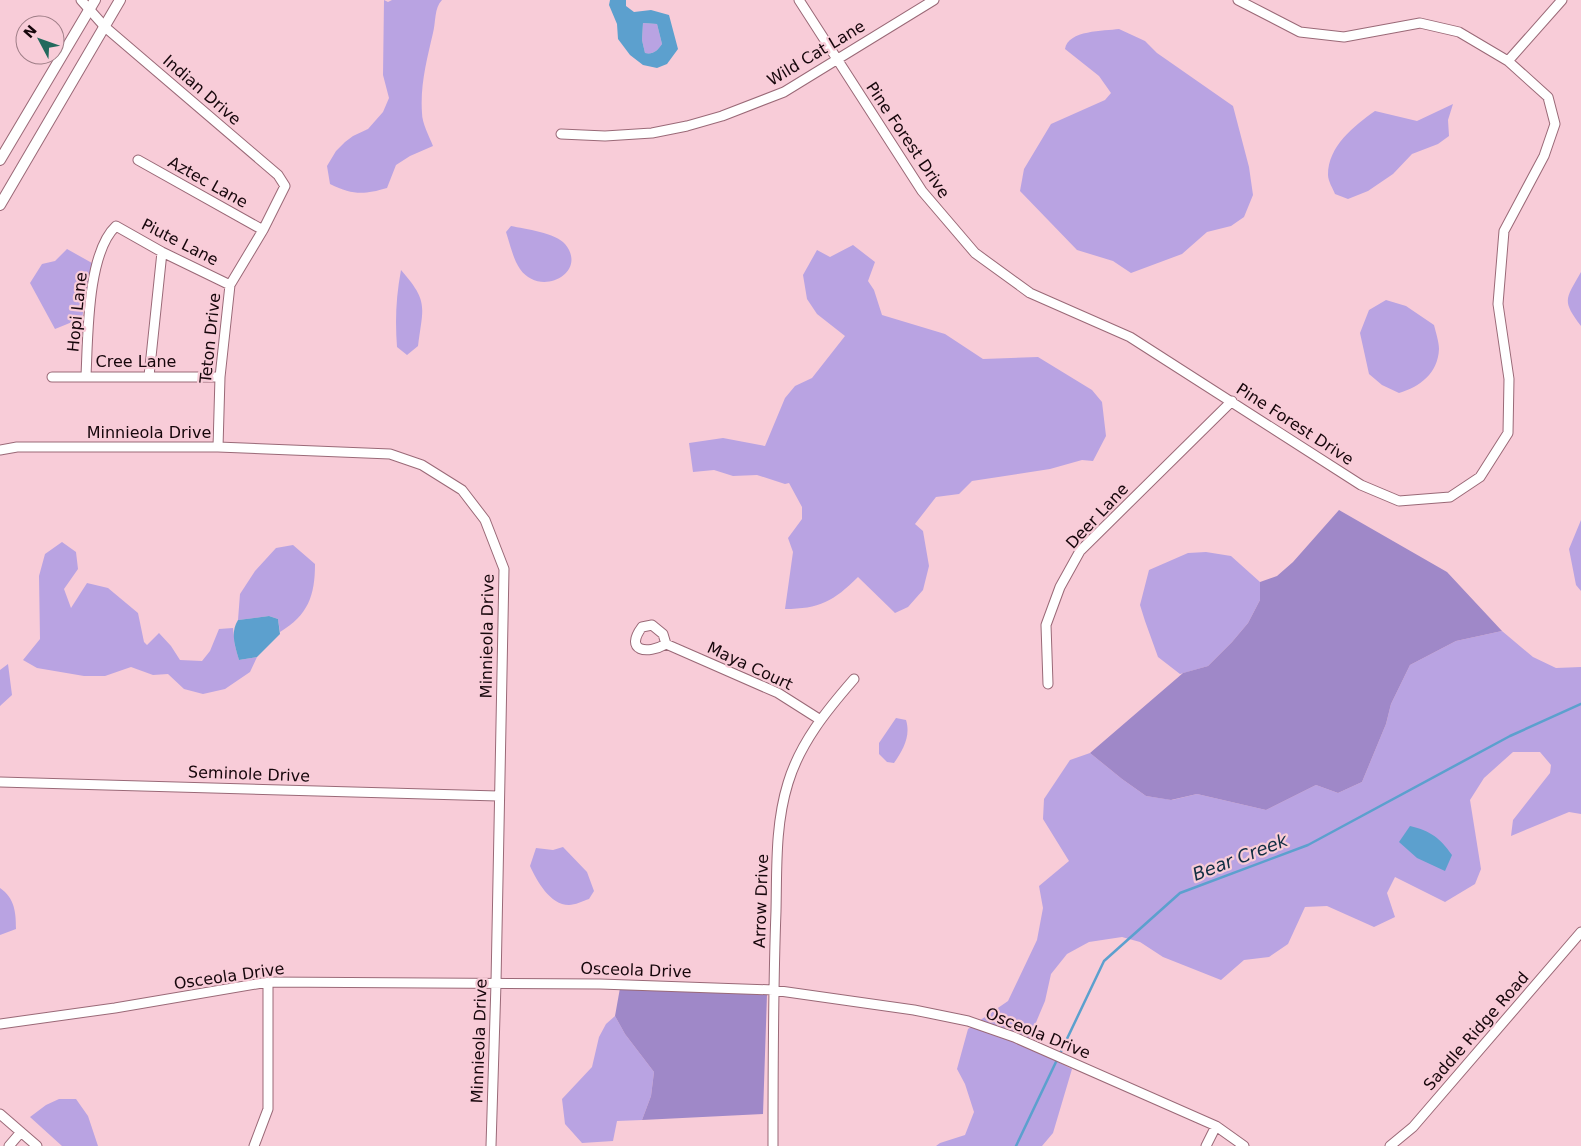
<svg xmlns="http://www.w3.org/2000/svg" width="1581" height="1146" font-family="'DejaVu Sans',sans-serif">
	<rect width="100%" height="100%" fill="#f8ccd8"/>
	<path fill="#b9a3e2" d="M384 0 388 2 392 0H442C434 8 436 22 433 33 427 59 420 85 422 113 422 123 429 136 433 146L410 156 396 165 387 188C363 195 353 195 330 184L327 166 336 151 345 142 353 136 368 129 383 112 389 98 383 75Z
		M643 23 657 24 662 44C658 50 653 55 645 53L642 40Z
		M1119 29 1145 41 1157 53 1233 106 1249 167 1253 195 1244 217 1231 226 1207 232 1182 254 1131 273 1113 261 1077 250 1020 191 1024 169 1051 124 1105 100 1111 93 1099 76 1065 49C1068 30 1104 31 1119 29Z
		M1453 104 1448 120 1449 136 1438 144 1412 154 1393 174 1368 191 1348 199 1335 194C1333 189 1328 181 1328 175 1328 146 1354 126 1375 111L1417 121Z
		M511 226C525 229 556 233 565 244 589 273 540 298 520 269 513 259 510 244 506 232Z
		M853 245 875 262 868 281 874 290 882 315 945 334 983 359 1038 357 1092 390 1102 402 1106 436 1093 461 1082 460 1050 469 972 481 959 494 936 497 915 524 923 531 929 566 923 590 908 607 895 613 858 577C834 601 819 609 785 609L793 552 788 538 802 519V507L789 483 785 484 757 475 733 476 714 470 693 472 689 443 723 438 765 446 785 398 795 386 812 378 845 336 817 314 807 299 803 275 817 250 830 257Z
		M67 249 92 263 82 318 55 329 30 283 42 264 55 261Z
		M401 270C429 302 423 306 418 346L407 355 397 347C395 320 396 297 401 270Z
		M1581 272V326C1561 300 1566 299 1581 272Z
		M1386 300 1406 306 1434 325C1436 333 1439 342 1439 349 1438 373 1420 387 1399 393L1382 385 1369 374 1360 333 1369 310Z
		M1581 520V591L1576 585 1569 549Z
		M62 542 76 552 78 569 64 589 71 608 87 583 108 588 138 613 144 642 147 645 159 633 171 646 180 660 202 661 210 651 219 629 233 628 235 646 239 660 257 657 250 672 225 689 203 694 184 689 168 674 153 675 131 667 105 676H84L37 668 23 660 40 639 39 576 45 554Z
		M293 545 315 564C315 596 308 615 280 632L278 619 269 616 238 620 240 594 255 571 276 548Z
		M1206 552 1231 556 1260 582V600L1248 623 1232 642 1208 666 1180 674 1158 657 1145 621 1140 605 1149 570 1188 553Z
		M1502 631 1533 657 1556 668 1581 667V814L1569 812 1511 836 1513 820 1550 773 1551 765 1540 752H1513L1484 778 1470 800 1481 869 1475 884 1445 902 1395 877 1387 893 1395 917 1374 927 1327 906 1305 907 1288 944 1269 957 1244 960 1221 980 1163 957 1140 942 1122 937 1089 942 1067 954 1051 974 1045 1001 1029 1039 979 1021 1008 1001 1037 940 1043 908 1039 886 1069 861 1043 819 1044 799 1070 760 1090 753 1122 779 1146 796 1172 800 1197 794 1266 810 1316 785 1338 793 1362 782 1386 724 1391 704 1410 665 1456 641Z
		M8 664 12 695 0 706V670Z
		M896 718 906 720C911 736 903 750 894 763L887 762 879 754V743Z
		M563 847 587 872 594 891 589 899C583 901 575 905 569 905 550 905 537 881 530 866L536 848 553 850Z
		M0 888C15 898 16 913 16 929L0 935Z
		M615 1016 625 1034 654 1072 651 1096 642 1120 617 1121 613 1141 582 1143 565 1124 562 1099 592 1067 599 1037 606 1024Z
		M971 1027 1013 1040 1072 1069 1053 1133 1042 1146H936L940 1143 965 1135 974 1112 965 1084 957 1069 968 1029Z
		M59 1099H76L88 1116 98 1146H62L30 1117 46 1105Z"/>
	<path fill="#9f88c8" d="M1339 510 1447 572 1502 631 1456 641 1410 665 1391 704 1386 724 1362 782 1338 793 1316 785 1266 810 1197 794 1171 800 1146 796 1122 779 1090 753 1183 673 1208 666 1232 642 1248 623 1260 600V582L1277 576 1293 562Z
		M620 988 767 994 763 1114 642 1120 651 1096 654 1072 625 1034 615 1016Z"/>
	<path fill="#5ca0ce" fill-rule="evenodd" d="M610 0H626V6L634 12 651 10 669 15 678 49 667 64 657 68 643 65 630 55 618 39 617 24 609 5ZM643 23 657 24 662 44C658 50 653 55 645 53L642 40Z
		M269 616 278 619 280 634 257 657 239 660C235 646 230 633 238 620Z
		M1410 826C1431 831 1440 838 1452 855L1445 871 1417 858 1399 842Z"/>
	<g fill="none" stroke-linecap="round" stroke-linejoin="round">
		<path stroke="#5ca0ce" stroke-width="2.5" d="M1016 1146 1104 961 1180 893 1308 845 1510 736 1581 704"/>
		<defs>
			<path id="minor" d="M81 0 105 27 278 175 285 186 263 230 230 285 220 377 218 447
				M799 0 922 191 975 253 1030 293 1130 337 1361 485 1399 501 1450 497 1480 477 1508 433 1509 379 1498 304 1504 231 1544 156 1555 124 1548 97 1508 61 1459 32 1420 23 1344 37 1300 32 1238 0
				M1508 61 1562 0
				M561 134 605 136 652 133 687 126 722 116 784 92 934 0
				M138 160 263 230
				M86 376C88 336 87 253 116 226L162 252 230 285
				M149 376 162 252
				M52 377H220
				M0 450 17 447H218L390 454 422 465 462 490 485 520 504 569 496 983 491 1146
				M666 644 663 634 652 625 642 627C624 651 647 655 666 644L778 693 819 719
				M1048 684 1046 625 1060 587 1080 551 1232 401
				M0 782 498 796
				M0 1024 115 1008 268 982 600 984 773 990 914 1010 968 1021 1014 1037 1216 1126 1244 1146
				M0 1114 37 1146
				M9 1146 21 1132
				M254 1146 268 1109V982
				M773 1146C773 1068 773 990 776 911 777 869 775 825 788 783 800 743 827 710 854 679
				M1206 1146 1216 1126
				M1390 1146 1413 1127 1581 932"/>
			<path id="major" d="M0 160 95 0
				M0 205 120 0"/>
		</defs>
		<use href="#minor" stroke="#9a6977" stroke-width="11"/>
		<use href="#major" stroke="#9a6977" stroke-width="12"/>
		<use href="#minor" stroke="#fff" stroke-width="9"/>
		<use href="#major" stroke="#fff" stroke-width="10"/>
	</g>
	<g text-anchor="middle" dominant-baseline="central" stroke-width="4.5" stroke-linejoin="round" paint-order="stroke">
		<g font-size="16" fill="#16060b" stroke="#f8ccd8">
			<text transform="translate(816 53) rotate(-31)">Wild Cat Lane</text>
			<text transform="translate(202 90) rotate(41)">Indian Drive</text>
			<text transform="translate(908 140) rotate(56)">Pine Forest Drive</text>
			<text transform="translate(208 182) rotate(29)">Aztec Lane</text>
			<text transform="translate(180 242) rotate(27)">Piute Lane</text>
			<text transform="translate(77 312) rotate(-84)">Hopi Lane</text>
			<text transform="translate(210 338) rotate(-84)">Teton Drive</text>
			<text x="136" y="361">Cree Lane</text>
			<text transform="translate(1295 424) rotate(33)">Pine Forest Drive</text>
			<text x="149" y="432">Minnieola Drive</text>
			<text transform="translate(1097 516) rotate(-47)">Deer Lane</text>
			<text transform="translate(487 636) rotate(-89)">Minnieola Drive</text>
			<text transform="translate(750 666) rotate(25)">Maya Court</text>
			<text transform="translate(249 774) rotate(2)">Seminole Drive</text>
			<text transform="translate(761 901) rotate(-88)">Arrow Drive</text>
			<text transform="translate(636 970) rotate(2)">Osceola Drive</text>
			<text transform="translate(229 976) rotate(-8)">Osceola Drive</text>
			<text transform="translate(1476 1031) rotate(-49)">Saddle Ridge Road</text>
			<text transform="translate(1038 1033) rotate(22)">Osceola Drive</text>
			<text transform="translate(479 1041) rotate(-88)">Minnieola Drive</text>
		</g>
		<g font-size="18" font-style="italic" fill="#102e42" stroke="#f8ccd8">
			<text transform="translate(1240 857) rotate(-21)">Bear Creek</text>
		</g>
	</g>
	<g transform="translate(40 40) rotate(311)"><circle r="24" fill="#f8ccd8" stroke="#9e7d86"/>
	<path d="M0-4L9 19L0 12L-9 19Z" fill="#22695d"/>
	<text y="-8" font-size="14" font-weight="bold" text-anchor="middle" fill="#16060b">N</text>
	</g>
</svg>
